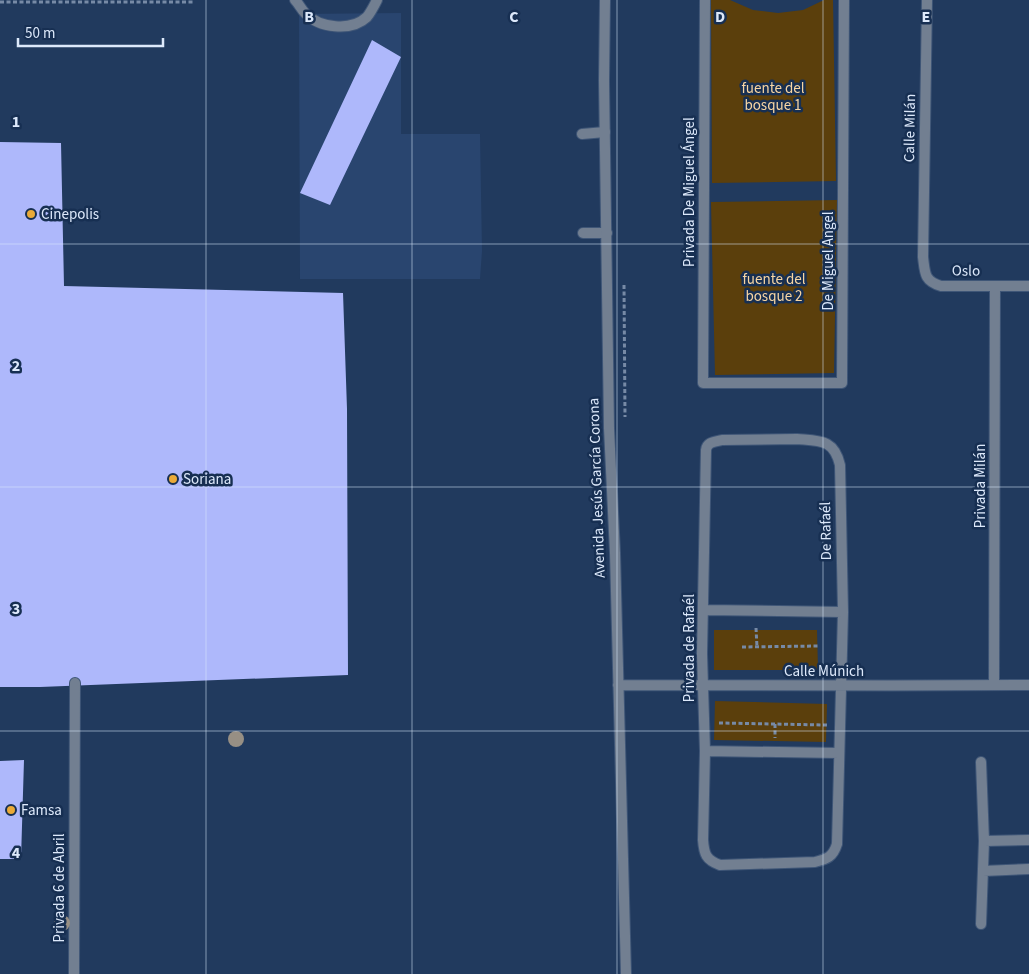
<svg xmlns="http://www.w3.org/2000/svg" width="1029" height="974" font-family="'Source Sans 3',sans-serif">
	<rect width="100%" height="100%" fill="#213a5e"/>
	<path fill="#29456f" d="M401 13V134H480L482 251 480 279H300L299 14Z"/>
	<path fill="#5b3f0c" d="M711 0H730L753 10 778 13 803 10 824 0H833L836 181 712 183Z
		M837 200 834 373 715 375 711 202Z
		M714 630H817L818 670H714Z
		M715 701 827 704 826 742 714 740Z"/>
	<path fill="#aeb8fb" d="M372 40 401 57 330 205 300 193Z
		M0 142 61 143 64 286 343 293 347 409 348 675 40 687H0Z
		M24 760 21 859H0V761Z"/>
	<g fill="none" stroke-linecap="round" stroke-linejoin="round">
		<defs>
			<path id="service" d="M295 0C299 4 301 9 305 13 319 28 351 32 367 17 371 12 374 6 377 0
				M582 134 605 132
				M583 233H607
				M74 974 75 683"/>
			<path id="minor" d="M605 0 604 81 609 428 615 553 626 974
				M705 0 703 383H842L844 0
				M927 0 923 257C925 273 924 281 941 286H1029
				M797 439C820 441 834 439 840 465L843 612 837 844C833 857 827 859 815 862L720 865C706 860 704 854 703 840L705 751 702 654 706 450C707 442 714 442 722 440Z
				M704 610 843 612
				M618 685C755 685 892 686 1029 685
				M994 685 995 286
				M705 751 839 753
				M981 762 984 841 981 924
				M984 841 1029 840
				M983 871 1029 869"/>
		</defs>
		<use href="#service" stroke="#3f5677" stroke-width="12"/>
		<use href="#minor" stroke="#3f5677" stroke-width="12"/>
		<path stroke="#778aa6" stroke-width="3" stroke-dasharray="4 2.5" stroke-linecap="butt" d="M0 2H193
			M624 285 625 417
			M756 628 757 647
			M742 647 819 646
			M719 723 827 725
			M775 724V738"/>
		<use href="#service" stroke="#727f91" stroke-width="10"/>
		<use href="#minor" stroke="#727f91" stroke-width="10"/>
	</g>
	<g fill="#978f84">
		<circle cx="236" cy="739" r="8"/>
		<circle cx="62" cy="923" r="8"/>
	</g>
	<path fill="none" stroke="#dde9fb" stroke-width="1" stroke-opacity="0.55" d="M206 0V974M412 0V974M617 0V974M823 0V974M0 244H1029M0 487H1029M0 731H1029"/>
	<g fill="#eaaa38" stroke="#172f52" stroke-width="2">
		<circle cx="31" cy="214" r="5"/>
		<circle cx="173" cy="479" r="5"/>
		<circle cx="11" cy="810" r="5"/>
	</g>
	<g text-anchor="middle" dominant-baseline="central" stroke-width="5" stroke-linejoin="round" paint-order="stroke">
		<g font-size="15" fill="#f7d5a3" stroke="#172f52">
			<text x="773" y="88">fuente del<tspan x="773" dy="17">bosque 1</tspan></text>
			<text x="774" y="279">fuente del<tspan x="774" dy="17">bosque 2</tspan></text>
		</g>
		<g font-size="15" fill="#dde9fb" stroke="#172f52">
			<text transform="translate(910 128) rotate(-89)">Calle Milán</text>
			<text transform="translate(689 192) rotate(-90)">Privada De Miguel Ángel</text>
			<text transform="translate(828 261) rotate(-90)">De Miguel Angel</text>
			<text transform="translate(966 271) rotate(1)">Oslo</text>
			<text transform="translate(980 486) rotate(-90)">Privada Milán</text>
			<text transform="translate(597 488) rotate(-92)">Avenida Jesús García Corona</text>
			<text transform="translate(826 531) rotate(-91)">De Rafaél</text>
			<text transform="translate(689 648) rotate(-90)">Privada de Rafaél</text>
			<text x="824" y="671">Calle Múnich</text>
			<text transform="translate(59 888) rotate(-90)">Privada 6 de Abril</text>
		</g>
		<g font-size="15" fill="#dde9fb" stroke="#172f52" text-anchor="start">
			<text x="41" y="214">Cinepolis</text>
			<text x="183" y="479">Soriana</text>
			<text x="21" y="810">Famsa</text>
		</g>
	</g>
	<g font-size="16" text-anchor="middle" font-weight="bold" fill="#dde9fb" stroke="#172f52" stroke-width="5" stroke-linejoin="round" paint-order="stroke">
		<text x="309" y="22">B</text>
		<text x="514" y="22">C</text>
		<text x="720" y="22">D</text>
		<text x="926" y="22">E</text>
		<text x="16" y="127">1</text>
		<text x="16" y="371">2</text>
		<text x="16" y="614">3</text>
		<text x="16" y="858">4</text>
	</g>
	<path d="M18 38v8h145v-8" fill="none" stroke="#dde9fb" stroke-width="2.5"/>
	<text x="25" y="38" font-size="15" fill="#dde9fb" stroke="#172f52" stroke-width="4" paint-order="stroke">50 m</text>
</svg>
